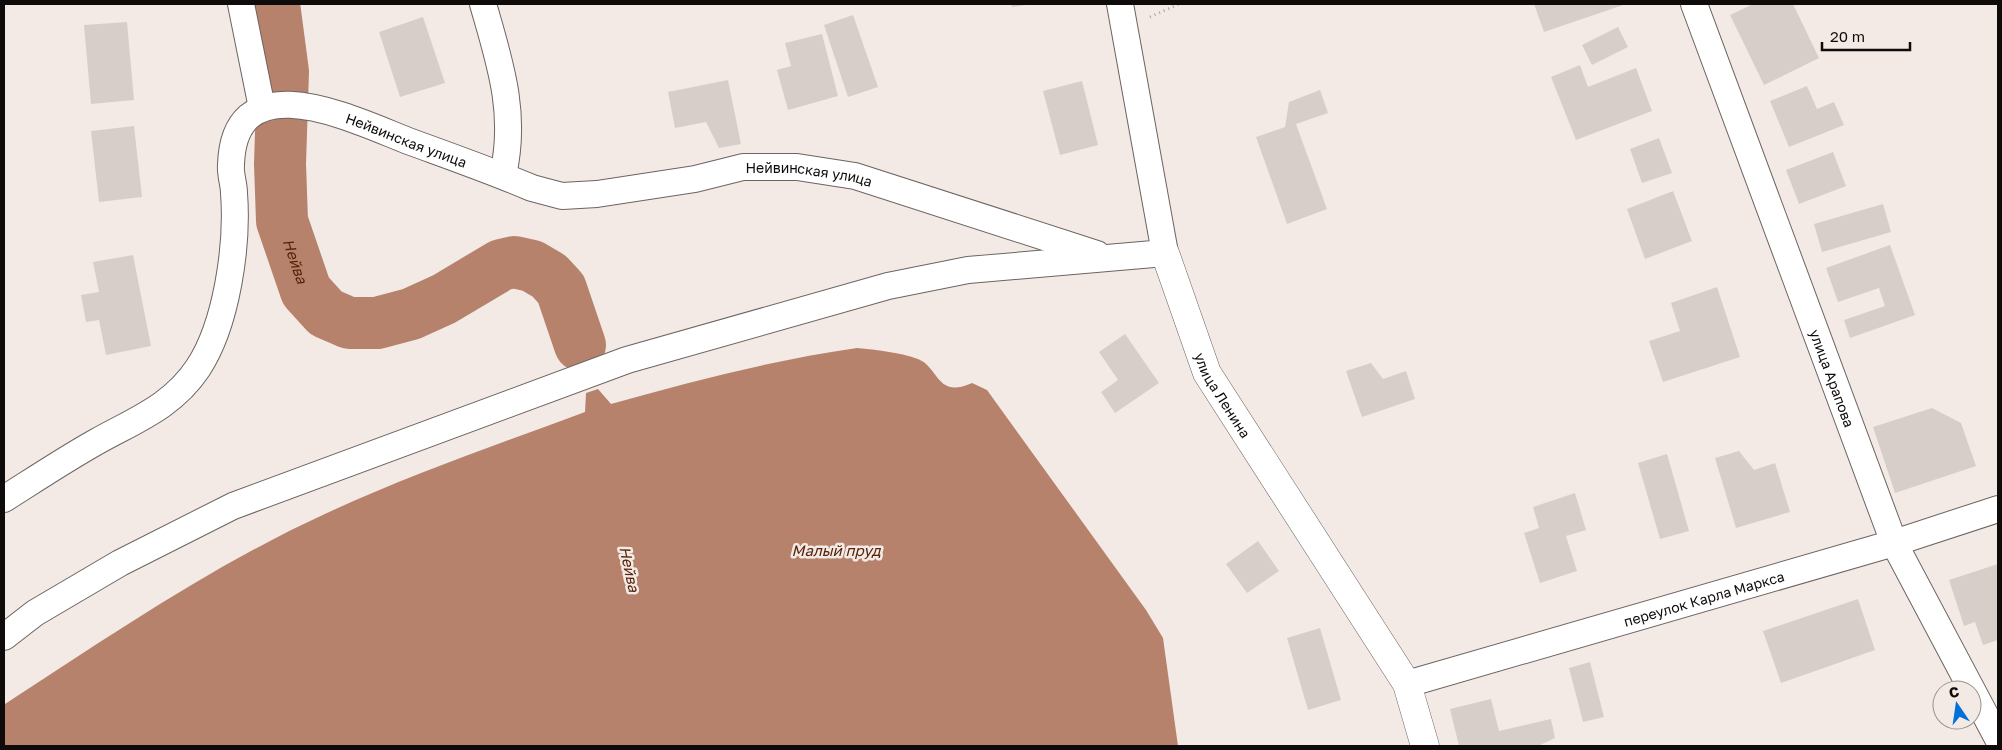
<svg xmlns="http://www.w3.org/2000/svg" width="2002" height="750" font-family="'Golos Text',sans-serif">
	<rect width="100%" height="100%" fill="#f3eae6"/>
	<path fill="#b7826b" d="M857 348C877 350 898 352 918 359 939 367 936 399 972 383L987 390 1146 610 1163 638 1178 746H4L5 704C110 636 213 565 327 513 411 474 499 444 585 412L586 393 598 389 611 404C693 381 773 360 857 348Z"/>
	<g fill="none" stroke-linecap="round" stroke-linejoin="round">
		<path stroke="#b7826b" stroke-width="52" id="s1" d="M274 4 283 72 280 164 282 221 306 291 326 313 349 323H377L411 314 444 299 501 265 514 262 532 266 549 276 561 289 580 345"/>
	</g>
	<path fill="#d7ceca" d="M1011 4H1026V5L1012 7Z
		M1534 4H1626L1544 32Z
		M1753 4H1793L1819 58 1764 85 1730 15Z
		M853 15 878 87 848 97 824 25Z
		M423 17 445 83 400 97 379 32Z
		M127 22 134 100 91 104 84 25Z
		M1618 27 1628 47 1592 65 1582 45Z
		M822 34 838 96 788 110 777 70 791 66 785 43Z
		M1580 65 1588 87 1636 68 1652 111 1576 140 1551 77Z
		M728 80 741 144 719 148 706 122 675 128 668 92Z
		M1082 81 1098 145 1060 155 1043 91Z
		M1807 86 1817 109 1834 102 1844 125 1789 147 1770 101Z
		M1320 90 1328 113 1296 124 1327 209 1287 224 1256 137 1285 127 1289 102Z
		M134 126 142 197 99 202 91 131Z
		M1659 138 1672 173 1642 183 1630 149Z
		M1833 152 1846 186 1799 204 1786 170Z
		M1673 191 1692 241 1645 259 1627 209Z
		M1883 204 1891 232 1822 252 1814 224Z
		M1890 245 1915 315 1850 338 1844 320 1885 306 1879 288 1838 302 1826 268Z
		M133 255 151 346 106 355 99 320 86 322 81 295 99 292 93 262Z
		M1717 287 1740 357 1663 382 1649 341 1680 331 1671 303Z
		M1125 334 1159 383 1115 413 1101 392 1118 380 1099 352Z
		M1371 363 1383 379 1406 371 1415 399 1362 417 1346 371Z
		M1932 408 1961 423 1976 466 1895 493 1873 427Z
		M1739 451 1754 470 1775 463 1790 512 1736 528 1715 458Z
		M1667 454 1689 531 1660 539 1638 463Z
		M1575 493 1586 530 1566 536 1577 571 1540 583 1524 533 1539 528 1533 507Z
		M1258 541 1279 571 1247 593 1226 564Z
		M1998 564V640L1983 645 1975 622 1964 626 1949 580Z
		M1858 599 1875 650 1781 683 1763 631Z
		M1320 628 1341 700 1308 710 1287 638Z
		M1590 662 1604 717 1583 722 1569 668Z
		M1491 699 1499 731 1551 719 1555 738 1538 746H1459L1450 709Z"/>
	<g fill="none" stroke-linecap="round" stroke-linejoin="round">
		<defs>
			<g id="street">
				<path d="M241 4 262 108"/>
				<path d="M483 4C500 63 517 113 503 175"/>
				<path id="s2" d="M1694 4 1894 543 1998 739"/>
				<path id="s3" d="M4 499C34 480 64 460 96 442 135 420 172 407 198 368 227 324 238 245 234 193 234 184 230 174 231 165 234 58 358 122 411 142 452 157 492 171 532 188L562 196 597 194 695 179 743 167H797L855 176 1097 254"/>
				<path d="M4 637 35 613 120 563 233 506 627 360 888 286 968 270 1165 253 1120 4"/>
				<path id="s4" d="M1407 684 1894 543 1998 509"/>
			</g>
			<g id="secondary">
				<path id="s5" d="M1165 253 1207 373 1407 684 1425 746"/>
			</g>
		</defs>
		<use href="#street" stroke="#6c6461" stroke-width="28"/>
		<use href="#secondary" stroke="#6c6461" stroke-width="29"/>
		<path stroke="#aba3a0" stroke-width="3" stroke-dasharray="1 4" stroke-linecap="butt" d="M1150 17 1179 4"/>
		<use href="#street" stroke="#fff" stroke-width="26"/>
		<use href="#secondary" stroke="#fff" stroke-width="28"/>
	</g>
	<g text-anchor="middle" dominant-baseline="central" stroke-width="5" stroke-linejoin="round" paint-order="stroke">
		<g font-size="14" fill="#0e0b0a" stroke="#f3eae6">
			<text stroke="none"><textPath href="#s3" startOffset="664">Нейвинская улица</textPath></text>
			<text stroke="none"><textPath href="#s3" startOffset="1080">Нейвинская улица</textPath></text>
			<text stroke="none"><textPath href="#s2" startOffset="399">улица Арапова</textPath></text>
			<text stroke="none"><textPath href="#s5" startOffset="154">улица Ленина</textPath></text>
			<text stroke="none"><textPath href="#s4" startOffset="309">переулок Карла Маркса</textPath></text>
		</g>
		<g font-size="15" font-style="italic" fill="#552308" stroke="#f3eae6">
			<text stroke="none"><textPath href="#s1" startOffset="260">Нейва</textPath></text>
			<text x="836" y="550">Малый пруд</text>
			<text transform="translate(630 569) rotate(78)">Нейва</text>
		</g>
	</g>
	<rect width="2002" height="750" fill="none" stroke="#0e0b0a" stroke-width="10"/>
	<g transform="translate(1957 705) rotate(347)"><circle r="24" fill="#f3eae6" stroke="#97918e"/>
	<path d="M0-4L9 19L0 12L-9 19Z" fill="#0170d8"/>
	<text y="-8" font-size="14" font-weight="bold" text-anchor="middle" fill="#0e0b0a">С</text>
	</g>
	<path d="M1822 42v8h88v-8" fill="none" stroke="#0e0b0a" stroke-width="2.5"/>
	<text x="1830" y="42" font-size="15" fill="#0e0b0a" stroke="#f3eae6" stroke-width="4" paint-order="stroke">20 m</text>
</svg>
